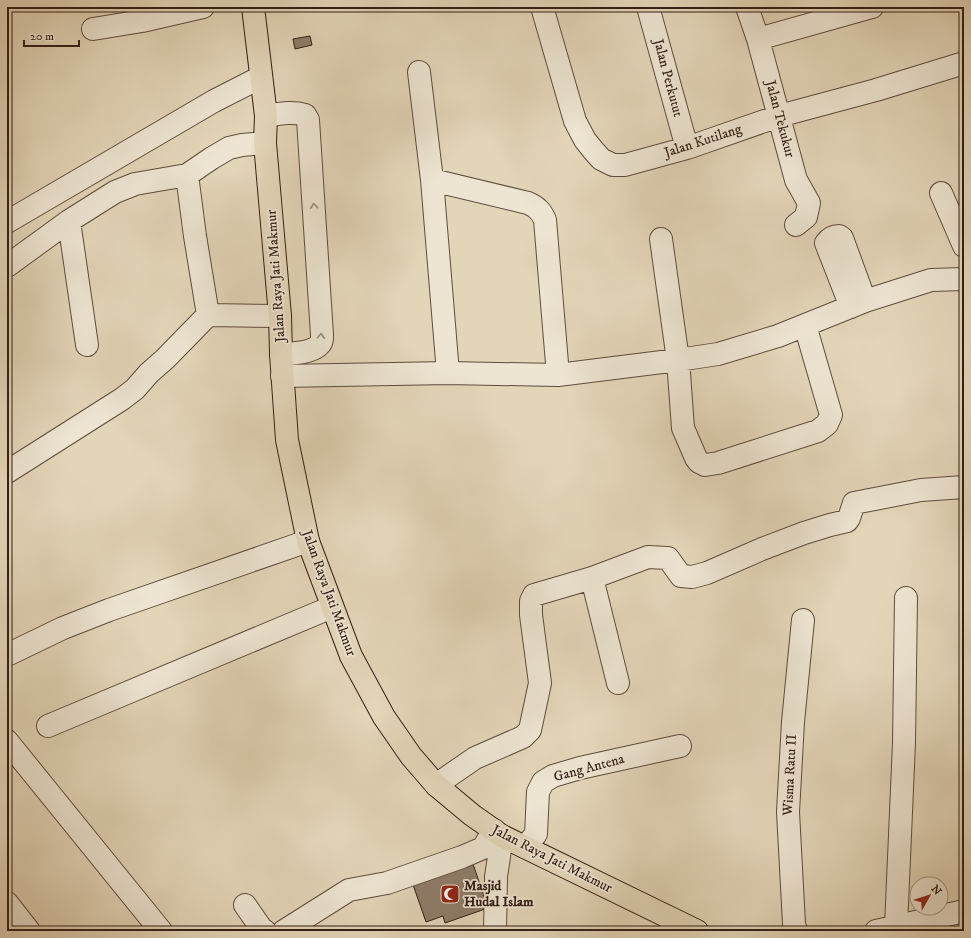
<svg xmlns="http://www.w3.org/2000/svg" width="971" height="938" font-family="'IM FELL DW Pica',serif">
	<rect width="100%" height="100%" fill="#e3d5b8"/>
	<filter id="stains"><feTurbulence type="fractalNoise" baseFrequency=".005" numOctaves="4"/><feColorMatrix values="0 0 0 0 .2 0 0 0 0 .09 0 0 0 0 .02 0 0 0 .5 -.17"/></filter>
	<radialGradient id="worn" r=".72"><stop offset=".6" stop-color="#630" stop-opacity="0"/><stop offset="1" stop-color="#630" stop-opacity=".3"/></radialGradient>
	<path fill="#8f7d6a" stroke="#331e15" d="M310 36 312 45 295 49 293 39Z
		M471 858 488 908 445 923 443 916 426 922 411 879Z"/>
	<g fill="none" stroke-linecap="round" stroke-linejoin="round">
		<defs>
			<path id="minor" d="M542 7 575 121 585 140 593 150 601 159 613 165H625L687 148 779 116 876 90 964 63
				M648 7 687 148
				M747 7 758 39 796 180 809 203 806 217 796 225
				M93 29 142 21 203 7
				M758 39 872 7
				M419 72 432 180 448 373
				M266 116C279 114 292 111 305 115L308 120 322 335C322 339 322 342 320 344 313 353 291 354 281 354
				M187 175 195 236 208 315
				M432 180 528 203C537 207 541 211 545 220L558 375
				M941 193 964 246
				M69 221 87 345
				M7 222 214 101 261 77
				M661 239 678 360 683 428 696 458 699 462 705 465 718 463 818 431 827 424 831 415 805 325
				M7 266 69 221 115 192 135 184 187 175 212 158 229 148 242 145 265 143
				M851 307 826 243C829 239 834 236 839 236L842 238 865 301
				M282 376 448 373 558 375 678 360 718 354 778 336 865 301 931 280 964 279
				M7 472 122 399 135 389 149 373 165 359 208 315 280 316
				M592 578 618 683
				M7 655 63 628 109 610 308 541
				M48 726 332 607
				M7 741 161 931
				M436 785 475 758 523 737 530 730 540 683 531 615V601L534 595 592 578 648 557 668 558 681 576 692 577 707 573 762 549 804 533 830 525 847 521 849 518 854 503 921 490 964 487
				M525 847 536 834 538 792 543 782 553 776 580 768 680 746
				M7 903 29 931
				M245 905 261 928 265 931
				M896 927 904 743 906 598
				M284 931 349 890 387 883 462 857 483 848 494 830
				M495 931 496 877 502 836
				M796 931 794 924 788 812 793 722 803 620
				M876 931 964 911"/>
			<path id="major" d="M253 7 266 116 265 143 280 316 281 354 287 440 308 541 351 656 384 717 411 756 436 785 472 815 502 836 697 931"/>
		</defs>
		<use href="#minor" stroke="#5f4c3e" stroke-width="24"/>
		<use href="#major" stroke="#331e15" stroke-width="24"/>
		<use href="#minor" stroke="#ede4d1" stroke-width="22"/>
		<use href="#major" stroke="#e3d5b8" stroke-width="22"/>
	</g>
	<defs><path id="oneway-chevron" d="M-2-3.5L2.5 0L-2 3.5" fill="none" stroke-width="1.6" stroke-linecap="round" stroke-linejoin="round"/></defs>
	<g stroke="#998b7c">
		<use href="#oneway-chevron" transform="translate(314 206) rotate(-94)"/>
		<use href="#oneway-chevron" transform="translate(321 336) rotate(-86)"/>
	</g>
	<defs>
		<symbol id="mosque-square" viewBox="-11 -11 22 22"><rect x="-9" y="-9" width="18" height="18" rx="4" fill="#8f2418" stroke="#ede4d1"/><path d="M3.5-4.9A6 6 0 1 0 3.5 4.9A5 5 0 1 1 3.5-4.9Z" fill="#fff"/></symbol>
	</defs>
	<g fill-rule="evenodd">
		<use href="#mosque-square" x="439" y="883" width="22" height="22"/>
	</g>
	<g text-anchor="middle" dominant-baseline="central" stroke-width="3.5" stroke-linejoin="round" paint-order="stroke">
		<g font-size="14" fill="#331e15" stroke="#ede4d1">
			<text transform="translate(668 78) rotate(75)">Jalan Perkutut</text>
			<text transform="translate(780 119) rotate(75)">Jalan Tekukur</text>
			<text transform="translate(703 141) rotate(-18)">Jalan Kutilang</text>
			<text transform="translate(276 276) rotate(-94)">Jalan Raya Jati Makmur</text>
			<text transform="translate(329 593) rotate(70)">Jalan Raya Jati Makmur</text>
			<text transform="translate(589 768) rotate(-15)">Gang Antena</text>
			<text transform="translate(790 775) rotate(-87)">Wisma Ratu II</text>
			<text transform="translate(552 859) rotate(27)">Jalan Raya Jati Makmur</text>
		</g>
		<g font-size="14" font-weight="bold" fill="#331e15" stroke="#ede4d1" text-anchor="start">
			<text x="464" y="886">Masjid<tspan x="464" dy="16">Hudal Islam</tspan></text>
		</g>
	</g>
	<rect width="971" height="938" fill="none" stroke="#e3d5b8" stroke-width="24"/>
	<rect x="8" y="8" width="955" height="922" fill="none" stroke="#331e15" stroke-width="2"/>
	<rect x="12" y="12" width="947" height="914" fill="none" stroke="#331e15"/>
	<g transform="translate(929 896) rotate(51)"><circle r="19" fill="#ede4d1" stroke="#a39586"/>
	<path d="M0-3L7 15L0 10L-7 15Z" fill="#8f2418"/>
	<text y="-6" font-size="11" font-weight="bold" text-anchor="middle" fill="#331e15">N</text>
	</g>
	<path d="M24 40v6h55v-6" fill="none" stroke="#331e15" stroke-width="2"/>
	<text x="30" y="40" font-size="12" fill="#331e15" stroke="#ede4d1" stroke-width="3" paint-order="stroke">20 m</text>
	<rect width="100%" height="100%" filter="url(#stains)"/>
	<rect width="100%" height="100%" fill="url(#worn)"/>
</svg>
